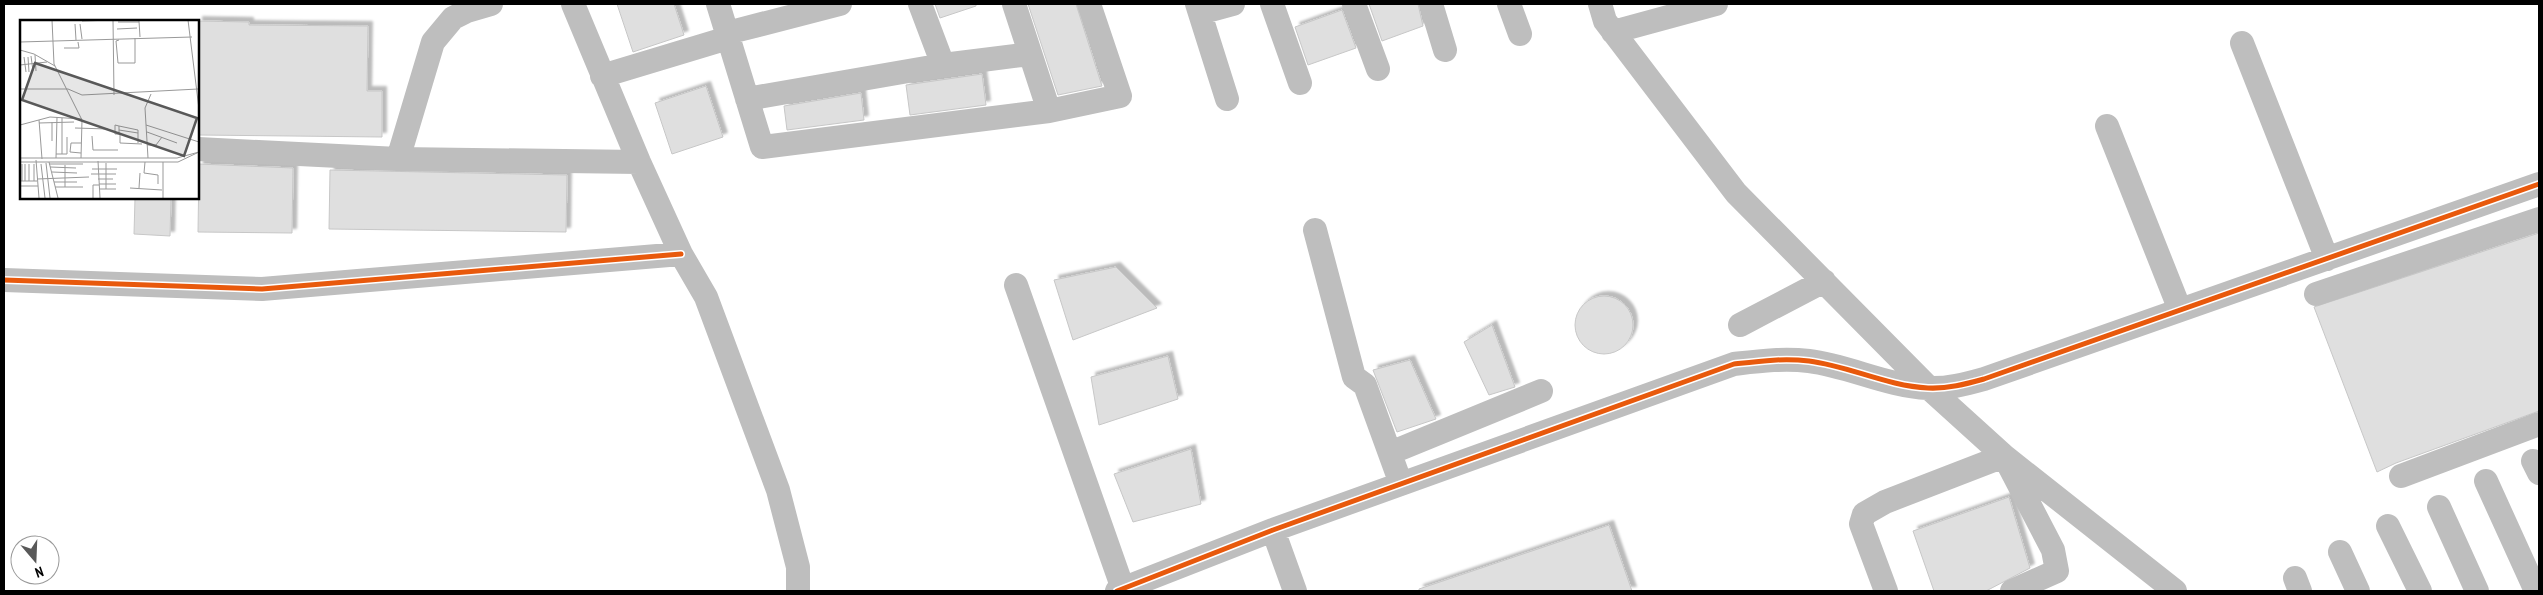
<svg xmlns="http://www.w3.org/2000/svg" width="2543" height="595" font-family="'PT Sans Narrow',sans-serif">
	<defs>
		<filter id="shadow"><feDropShadow dx="4.5" dy="-4.5" stdDeviation="1" flood-color="#0004"/></filter>
	</defs>
	<rect width="100%" height="100%" fill="#fff"/>
	<path fill="#dfdfdf" stroke="#c7c7c7" filter="url(#shadow)" d="M617 4H674L684 35 633 52Z
		M935 4H976V6L940 18Z
		M1028 4H1076L1102 86 1058 95Z
		M1369 4H1418L1423 26 1382 41Z
		M1342 10 1356 48 1308 65 1295 27Z
		M198 21 249 22V25L368 26 367 91H382V137L199 135Z
		M982 74 986 105 910 115 906 85Z
		M706 86 723 137 672 154 655 103Z
		M861 93 864 120 787 130 784 106Z
		M199 164 293 168 292 233 198 232Z
		M330 170 567 175 566 232 329 229Z
		M135 198H171L170 236 134 234Z
		M2539 233V411L2396 463 2377 472 2314 307Z
		M1116 267 1157 308 1073 340 1054 280Z
		M1575 325a29 29 0 1 1 58 0a29 29 0 1 1-58 0Z
		M1492 325 1515 387 1489 395 1464 342Z
		M1168 356 1178 399 1099 425 1091 377Z
		M1410 360 1436 419 1397 432 1373 370Z
		M1191 449 1201 504 1133 522 1114 474Z
		M2009 497 2030 568 1986 591H1934L1913 531Z
		M1609 525 1632 591H1419V589Z"/>
	<g fill="none" stroke-linecap="round" stroke-linejoin="round">
		<path stroke="#bebebe" stroke-width="24" d="M573 4 639 162 681 254 706 297 778 490 798 567V591
			M718 4 762 147 1049 111
			M920 4 943 65
			M1014 4 1049 111 1120 96 1089 4
			M1197 4 1227 99
			M1272 4 1300 83
			M1354 4 1378 69
			M1431 4 1445 50
			M1509 4 1520 34
			M1600 4 1605 21 1736 193 1930 389 2004 456 2175 591
			M1200 13 1233 4
			M1613 32 1716 4
			M727 33 840 4
			M2242 43 2327 259
			M602 76 728 38
			M747 99 943 65 1030 54
			M2107 126 2180 310
			M198 149 398 159 639 162
			M398 159 433 42 453 18 467 11 491 4
			M1315 230 1354 377 1365 385 1401 484
			M4 280 262 289 681 254
			M1016 285 1123 589
			M2316 294 2539 219
			M1740 325 1824 281
			M1390 453 1541 391
			M2533 461 2539 473
			M2401 476 2539 424
			M2486 481 2536 591
			M2439 507 2477 591
			M2388 526 2420 591
			M1273 530 1295 591
			M2340 552 2358 591
			M2295 578 2300 591
			M1117 591 1273 530 1734 364C1760 361 1783 358 1809 361 1849 366 1887 386 1928 388 1947 389 1966 384 1984 379L2539 184
			M1886 591 1861 524 1864 514 1885 502 2004 456 2053 550 2057 571 2012 591"/>
		<defs>
			<path id="cycleway" d="M4 280 262 289 681 254
				M1117 591 1273 530 1734 364C1760 361 1783 358 1809 361 1849 366 1887 386 1928 388 1947 389 1966 384 1984 379L2539 184"/>
		</defs>
		<use href="#cycleway" stroke="#fff" stroke-width="8"/>
		<use href="#cycleway" stroke="#e8590c" stroke-width="5"/>
	</g>
	<g transform="translate(20 20)">
		<rect width="179" height="179" fill="#fff"/>
		<path fill="none" stroke="#999" stroke-width="1" d="M32 0 34 44 62 100 61 138M93 0 94 75M168 0 179 89M62 1 93 0M119 1 120 17M98 2H119M55 4 56 20M60 4 62 19M97 9 117 8M99 20 96 21 98 43H115V18M0 22 172 17M44 28H59L58 22M0 30 14 34 35 46M15 35 16 51M11 36 13 51M4 37 6 52M8 37 9 52M0 45 27 42M0 69H48L62 75 178 69M19 100 22 139M19 103 54 102M0 105 30 97 62 99M126 105 179 122M99 106 118 110V123M55 108 88 109M99 110V114H95V105L99 106V110L118 113M127 112 157 123M100 114V123L122 124M72 116 73 130H98M32 121V102M61 123H51L50 132 61 133M127 125H136L142 117M36 134H47V117M42 134V98M0 138H157L179 132M36 138 37 97M128 138 125 88 131 74M16 140 19 178M78 141 80 178M0 142H158L179 132M29 142 38 178M125 142 124 153 138 155V164M26 143 30 178M86 143V169M14 144V161M21 144 25 178M29 144H63M30 147 56 148M72 149H97M32 152 57 153M71 154H96M17 159 69 157M78 159H93M0 161H17M2 161V144M5 161V144M9 161V144M34 162H57M79 164H96M0 166H18M35 167H63M45 167V145M110 168 142 170M119 168 120 153M79 169H96M73 178V165H79M143 178V142"/>
		<path fill="#595959" fill-opacity="0.15" stroke="#595959" stroke-width="2.5" d="M15 43 177 98 164 136 2 80Z"/>
		<rect width="179" height="179" fill="none" stroke="#000" stroke-width="2.5"/>
	</g>
	<rect width="2543" height="595" fill="none" stroke="#000000" stroke-width="10"/>
	<g transform="translate(35 560) rotate(161)"><circle r="24" fill="#ffffff" stroke="#999999"/>
	<path d="M0-4L9 19L0 12L-9 19Z" fill="#595959"/>
	<text y="-8" font-size="14" font-weight="bold" text-anchor="middle" fill="#000000">N</text>
	</g>
</svg>
